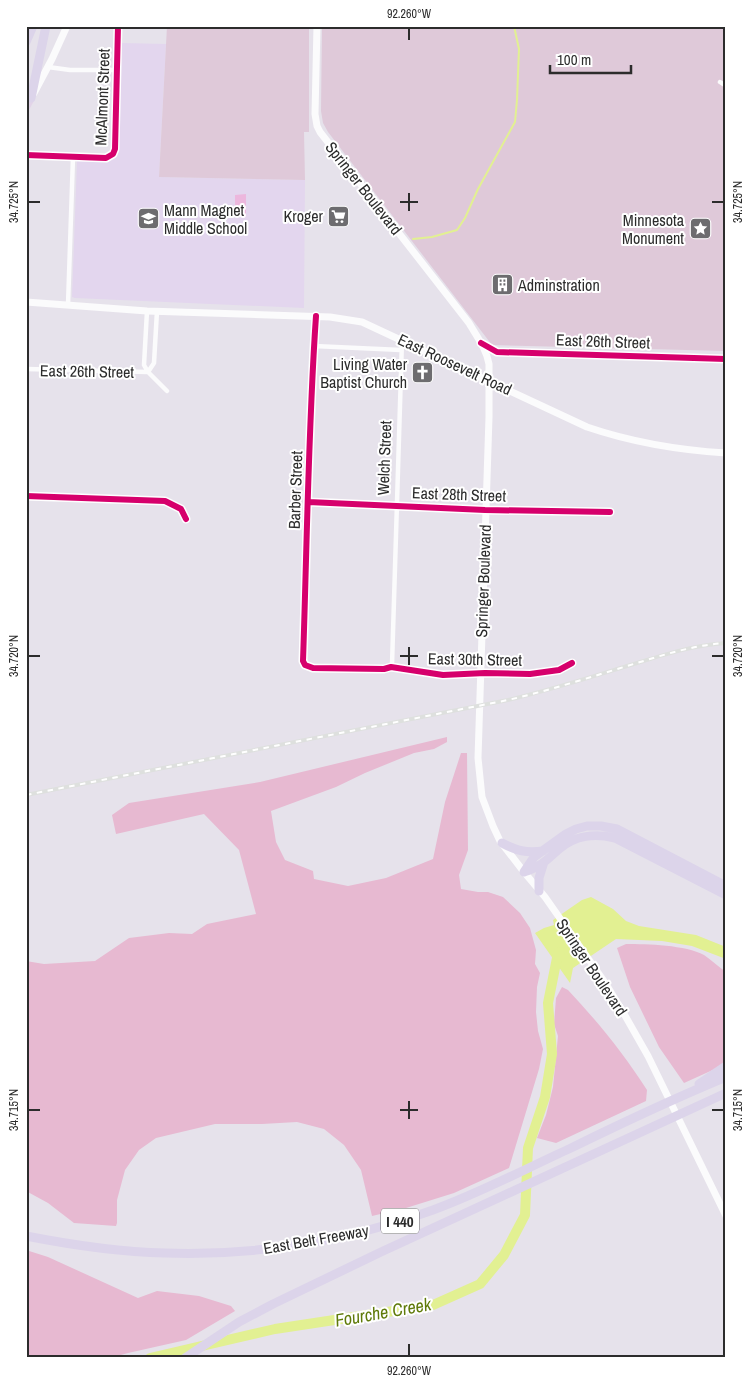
<svg xmlns="http://www.w3.org/2000/svg" width="752" height="1384" font-family="'Archivo Narrow',sans-serif">
	<rect width="100%" height="100%" fill="#e6e2eb"/>
	<path fill="#e3d6ee" d="M122 43 166 44 159 177 305 180 304 308 75 298 72 297 77 161H107L112 159 116 155Z"/>
	<path fill="#e7b9d1" d="M447 737V742L434 749 414 753 365 773 336 787 271 811 276 842 285 860 313 871 314 879 348 886 386 878 433 859 445 802 461 753H467L468 850 459 875 461 889 478 892H488L503 897 520 913 530 928 536 950 535 964 540 973 537 987 536 1012 538 1031 543 1049 539 1069 509 1168 454 1193 406 1208 372 1216 361 1170 344 1145 324 1129 297 1122 262 1124H215L156 1138 139 1150 125 1170 117 1200V1223L116 1226 74 1223 48 1203 26 1191V961L44 964 95 961 129 938 169 933 192 934 207 924 256 914 239 850 204 814 116 834 112 815 129 803 260 782Z
		M626 944C647 944 686 945 704 955 711 960 719 967 726 972V1061L715 1069 684 1083 659 1047 630 987 617 948Z
		M562 987 568 990C598 1022 624 1054 647 1090L646 1101 556 1143 537 1138 546 1115 553 1087 558 1036 554 1024 556 998Z
		M26 1250 48 1257 138 1298 157 1291 199 1296 231 1306 235 1311 186 1340 128 1353 110 1358H26Z"/>
	<path fill="#dfc9d9" d="M167 26H309V132H304L305 180 159 177Z
		M322 26H726V351L492 345 328 132 323 123 321 111Z"/>
	<path fill="#ecb7dd" d="M246 194V217H235V195Z"/>
	<path fill="#e2f092" d="M591 897 613 909 626 921 639 926 696 935 726 947V959L692 946 662 941 616 939 573 968 570 983 535 933 544 928 554 925 553 920 582 900Z"/>
	<g fill="none" stroke-linecap="round" stroke-linejoin="round">
		<path stroke="#e2f092" stroke-width="2" d="M413 239 432 237 457 230 465 218 478 189 515 122 517 100 519 49 514 26"/>
		<path stroke="#e2f092" stroke-width="10" d="M150 1358 275 1329 433 1305 480 1284 504 1255 525 1215 528 1148 545 1097 552 1054 548 1003 558 953 560 952"/>
		<path stroke="#fbfbfc" stroke-width="4.5" d="M48 67 70 70H117
			M720 82 726 86
			M26 155 106 158 113 154 115 149 118 26
			M68 305 73 157
			M147 311 144 365 148 372 167 391
			M316 316C308 431 307 546 303 661L305 665 313 668 384 669 391 667 443 675 485 673 530 674 559 670 572 663
			M483 344 497 352 726 359
			M314 346 401 350
			M26 369 148 372
			M148 372 154 363 157 311
			M26 496 165 501 181 509 186 519
			M308 502 485 510 610 512
			M391 667 392 665 402 340"/>
		<path stroke="#fbfbfc" stroke-width="7" d="M317 26 315 114 317 126 320 132 469 323C477 337 486 348 489 364V417L478 758 482 797 493 826 500 841 524 872 545 897 606 984 623 1012 648 1056 726 1216
			M34 93 52 59 67 26
			M26 302 147 311 330 317 362 322 587 427C634 443 677 450 726 453"/>
		<path stroke="#e2d4e8" stroke-width="8" d="M26 107 31 98"/>
		<path stroke="#dcd4ea" stroke-width="9" d="M26 42 33 26
			M31 98 46 26
			M502 843C517 851 526 853 543 851
			M524 872 534 857 566 834 576 829 587 826H601L617 829 726 886
			M524 872C529 870 534 869 538 866 546 862 553 854 559 849 576 835 594 833 615 838L726 895
			M539 891V878L544 862
			M699 1084 726 1066
			M26 1236C72 1245 118 1252 165 1253 256 1256 347 1241 433 1210 480 1193 525 1169 571 1148 622 1123 673 1099 726 1077
			M185 1358 239 1322 273 1304 381 1252 726 1093"/>
		<defs>
			<path id="rail" d="M26 795 508 700C551 690 594 676 637 663 666 654 695 645 726 643"/>
		</defs>
		<use href="#rail" stroke="#dee0de" stroke-width="4"/>
		<use href="#rail" stroke="#fff" stroke-width="2" stroke-dasharray="5.5" stroke-linecap="butt"/>
		<defs>
			<path id="cycleway" d="M26 155 106 158 113 154 115 149 118 26
				M316 316C308 431 307 546 303 661L305 665 313 668 384 669 391 667 443 675 485 673 530 674 559 670 572 663
				M481 343 497 352 726 359
				M26 496 165 501 181 509 186 519
				M308 502 485 510 610 512"/>
		</defs>
		<use href="#cycleway" stroke="#fff" stroke-width="9"/>
		<use href="#cycleway" stroke="#d6006c" stroke-width="6"/>
	</g>
	<path fill="none" stroke="#2c2c2c" stroke-width="2" d="M409 28V40M409 193V211M28 202H40M400 202H418M712 202H724M409 647V665M28 656H40M400 656H418M712 656H724M409 1101V1119M28 1110H40M400 1110H418M712 1110H724M409 1344V1356"/>
	<defs>
		<symbol id="supermarket-square" viewBox="-11 -11 22 22"><rect x="-9" y="-9" width="18" height="18" rx="4" fill="#6d6c6f" stroke="#fff"/><path d="M-6-5.5h2.5l.6 2H6L4.5 2H-2.5L-4.4-4H-6ZM-1.5 3.2a1.3 1.3 0 1 0 .1 0ZM3 3.2a1.3 1.3 0 1 0 .1 0Z" fill="#fff"/></symbol>
		<symbol id="school-square" viewBox="-11 -11 22 22"><rect x="-9" y="-9" width="18" height="18" rx="4" fill="#6d6c6f" stroke="#fff"/><path d="M0-5L7-2L0 1L-7-2ZM-4 1L0 2.5L4 1V4Q0 6-4 4Z" fill="#fff"/></symbol>
		<symbol id="sight-square" viewBox="-11 -11 22 22"><rect x="-9" y="-9" width="18" height="18" rx="4" fill="#6d6c6f" stroke="#fff"/><path d="M0-6L1.8-2.2L6-1.7L2.9 1.2L3.7 5.4L0 3.3L-3.7 5.4L-2.9 1.2L-6-1.7L-1.8-2.2Z" fill="#fff"/></symbol>
		<symbol id="building-square" viewBox="-11 -11 22 22"><rect x="-9" y="-9" width="18" height="18" rx="4" fill="#6d6c6f" stroke="#fff"/><path d="M-4-6H4V6H1V3H-1V6H-4ZM-2.5-4.3h1.7v1.8h-1.7ZM.8-4.3h1.7v1.8H.8ZM-2.5-1h1.7V.8h-1.7ZM.8-1h1.7V.8H.8Z" fill="#fff"/></symbol>
		<symbol id="church-square" viewBox="-11 -11 22 22"><rect x="-9" y="-9" width="18" height="18" rx="4" fill="#6d6c6f" stroke="#fff"/><path d="M-1.2-6h2.4v3.5h3.3v2.4h-3.3V6h-2.4V-.1h-3.3v-2.4h3.3Z" fill="#fff"/></symbol>
	</defs>
	<g fill-rule="evenodd">
		<use href="#supermarket-square" x="326" y="204" width="25" height="25"/>
		<use href="#school-square" x="136" y="206" width="25" height="25"/>
		<use href="#sight-square" x="688" y="216" width="25" height="25"/>
		<use href="#building-square" x="490" y="272" width="25" height="25"/>
		<use href="#church-square" x="410" y="360" width="25" height="25"/>
	</g>
	<g text-anchor="middle" dominant-baseline="central" stroke-width="4" stroke-linejoin="round" paint-order="stroke">
		<rect fill="#fff" stroke="#6b6b6b" stroke-width="1" x="381" y="1208.5" width="38" height="25" rx="4"/>
		<g font-size="15" font-weight="bold" fill="#2c2c2c">
			<text x="400" y="1221">I 440</text>
		</g>
		<g font-size="16" fill="#2c2c2c" stroke="#fff">
			<text transform="translate(102 97) rotate(-88)">McAlmont Street</text>
			<text transform="translate(364 188) rotate(52)">Springer Boulevard</text>
			<text transform="translate(603 341) rotate(2)">East 26th Street</text>
			<text transform="translate(455 364) rotate(25)">East Roosevelt Road</text>
			<text transform="translate(87 371) rotate(1)">East 26th Street</text>
			<text transform="translate(384 458) rotate(-88)">Welch Street</text>
			<text transform="translate(295 490) rotate(-88)">Barber Street</text>
			<text transform="translate(459 494) rotate(2)">East 28th Street</text>
			<text transform="translate(483 581) rotate(-88)">Springer Boulevard</text>
			<text transform="translate(475 659) rotate(1)">East 30th Street</text>
			<text transform="translate(592 967) rotate(56)">Springer Boulevard</text>
			<text transform="translate(316 1239) rotate(-10)">East Belt Freeway</text>
		</g>
		<g font-size="16" fill="#2c2c2c" stroke="#fff" text-anchor="end">
			<text x="164" y="210" text-anchor="start">Mann Magnet<tspan x="164" dy="18">Middle School</tspan></text>
			<text x="323" y="216">Kroger</text>
			<text x="684" y="220">Minnesota<tspan x="684" dy="18">Monument</tspan></text>
			<text x="518" y="285" text-anchor="start">Adminstration</text>
			<text x="407" y="364">Living Water<tspan x="407" dy="18">Baptist Church</tspan></text>
		</g>
		<g font-size="18" font-style="italic" fill="#5f7a09" stroke="#fff">
			<text transform="translate(383 1312) rotate(-10)">Fourche Creek</text>
		</g>
	</g>
	<rect width="752" height="1384" fill="none" stroke="#ffffff" stroke-width="55"/>
	<path d="M550 65v8h81v-8" fill="none" stroke="#2c2c2c" stroke-width="2.5"/>
	<text x="557" y="65" font-size="15" fill="#2c2c2c" stroke="#ffffff" stroke-width="4" paint-order="stroke">100 m</text>
	<rect x="28" y="28" width="696" height="1328" fill="none" stroke="#2c2c2c" stroke-width="2"/>
	<g font-size="12" text-anchor="middle" fill="#2c2c2c">
		<text x="409" y="18">92.260°W</text>
		<text transform="translate(14 202) rotate(-90)" y="4">34.725°N</text>
		<text transform="translate(738 202) rotate(-90)" y="4">34.725°N</text>
		<text transform="translate(14 656) rotate(-90)" y="4">34.720°N</text>
		<text transform="translate(738 656) rotate(-90)" y="4">34.720°N</text>
		<text transform="translate(14 1110) rotate(-90)" y="4">34.715°N</text>
		<text transform="translate(738 1110) rotate(-90)" y="4">34.715°N</text>
		<text x="409" y="1375">92.260°W</text>
	</g>
</svg>
